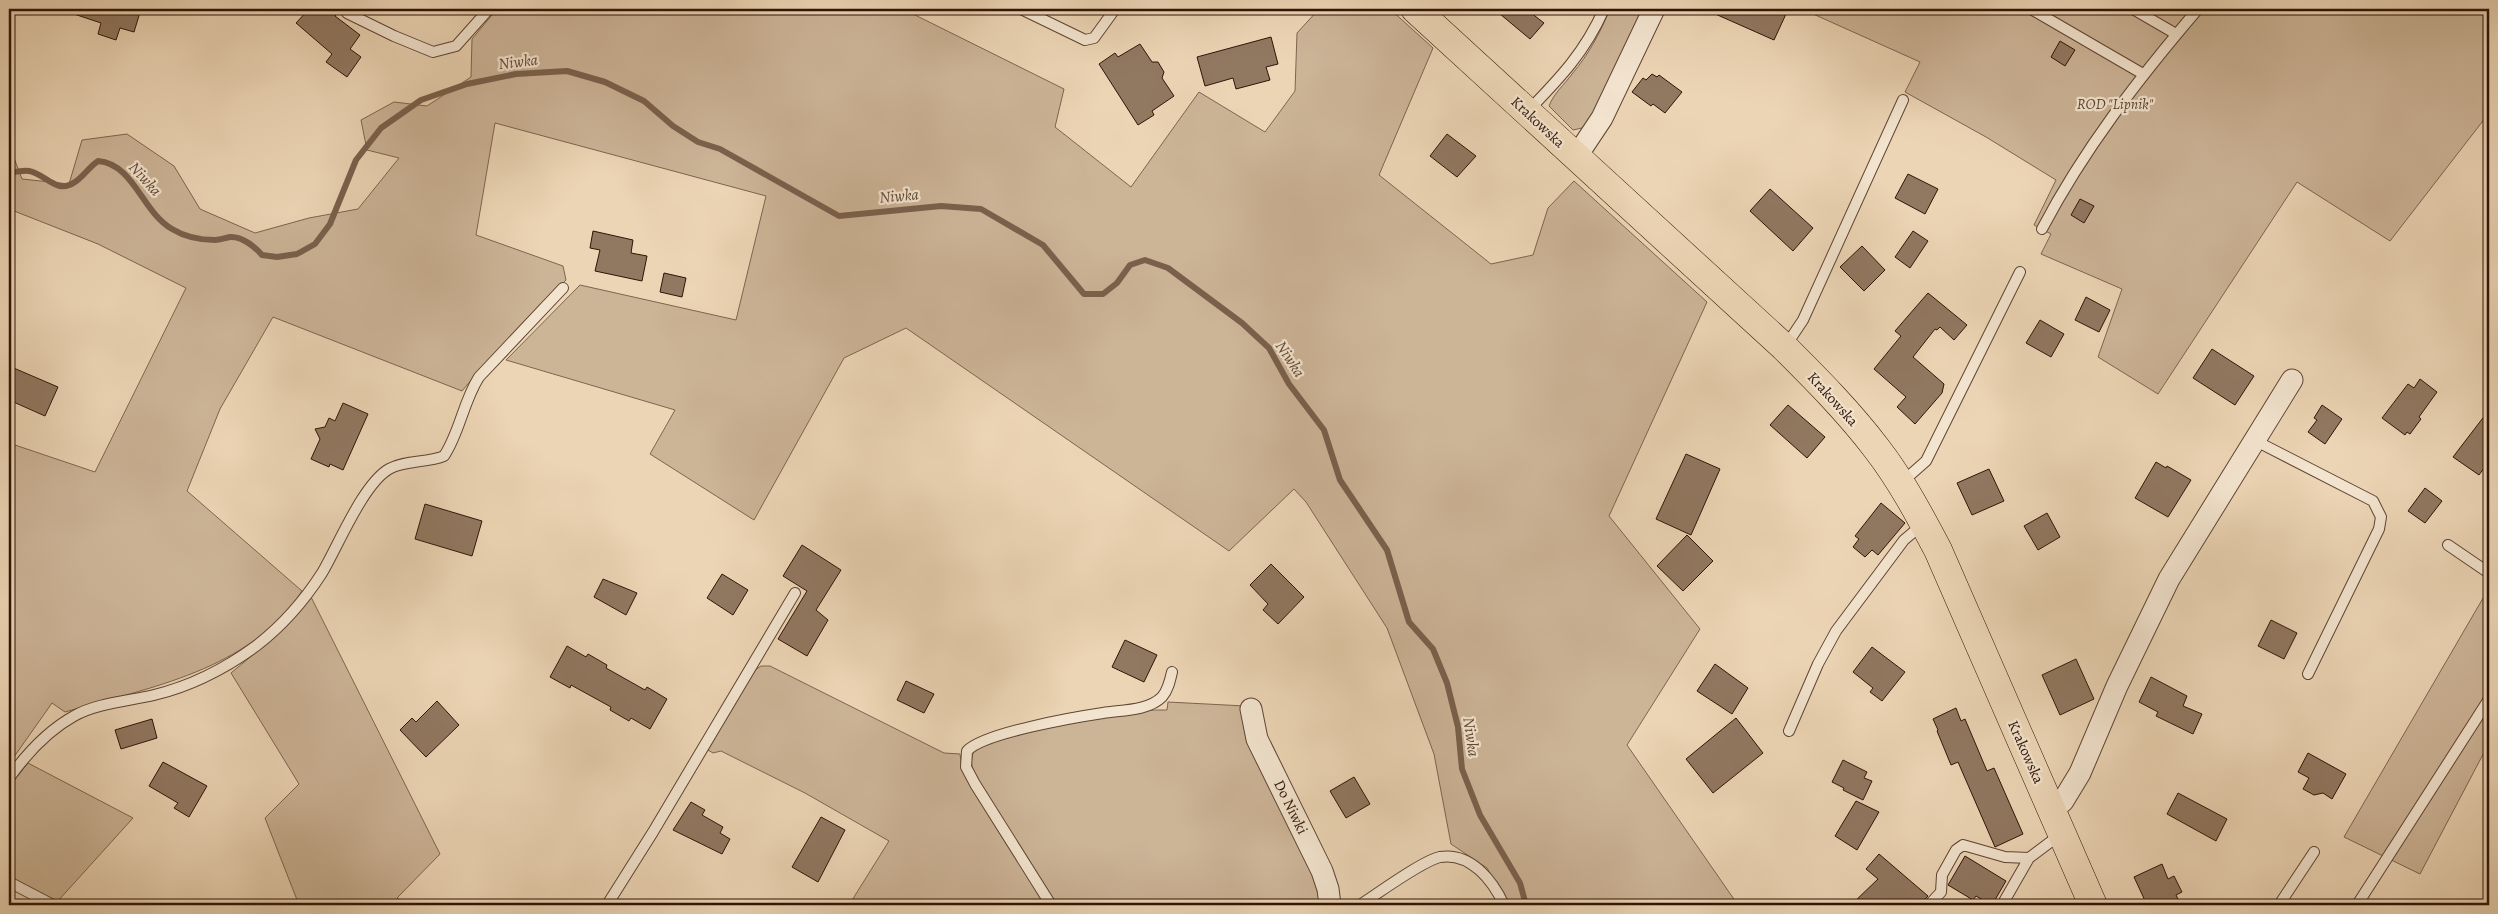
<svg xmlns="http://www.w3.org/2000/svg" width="2498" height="914" font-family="Alegreya,serif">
	<rect width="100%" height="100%" fill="#ecd5b5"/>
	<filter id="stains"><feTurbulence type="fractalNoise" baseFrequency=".004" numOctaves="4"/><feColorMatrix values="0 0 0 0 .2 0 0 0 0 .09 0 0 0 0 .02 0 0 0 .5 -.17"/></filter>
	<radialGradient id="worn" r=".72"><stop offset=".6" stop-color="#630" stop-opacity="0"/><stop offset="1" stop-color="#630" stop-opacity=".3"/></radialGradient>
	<path fill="#ccb497" stroke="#7e644f" d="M497 9H903L1064 89 1055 127 1131 187 1199 92 1265 132 1295 91 1297 33 1319 9H1390L1433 48 1379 175 1491 264 1533 255 1548 208 1574 181 1707 302 1609 516 1700 629 1627 745 1738 905H1509L1487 868 1451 844 1434 754 1387 628 1306 502 1294 489 1229 551 906 328 844 358 754 520 650 454 675 410 506 360 580 285 736 320 766 196 495 123 476 235 563 266 566 280 496 351 462 391 273 317 220 409 187 491 302 591C249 671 150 687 65 712L52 703 9 764V443L95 472 186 288 98 244 9 209V117V145L22 179 69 184 82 140 127 134 174 166 200 209 255 233 309 218 358 209 399 158 367 150 361 120 394 102 427 106 471 77 472 39Z
		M1610 9H1647L1590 119 1582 128 1573 130 1549 106C1554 93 1564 85 1572 74 1589 54 1600 33 1610 9Z
		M1802 9H2489V113L2390 241 2297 182 2158 394 2098 357 2122 289 2041 254 2051 234 2034 225 2056 180 1986 137 1905 92 1920 62Z
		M2486 593 2489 596V743L2420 874 2344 837Z
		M311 597 440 854 397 898 409 905H299L265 818 299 784 231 673 285 628Z
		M761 666H770L944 753 960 754 962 770 1045 905H849L889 841 805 793 721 751 713 753 708 750 752 672Z
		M1168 702 1245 706 1308 856 1324 905H1055L975 775C970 763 969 752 982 745 1042 729 1105 709 1167 710Z
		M28 763 133 818 57 902 9 877V787Z"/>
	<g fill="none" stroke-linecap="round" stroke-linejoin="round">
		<path stroke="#7a604c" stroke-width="6" d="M9 173C15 172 23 170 29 171 46 174 56 195 75 182 84 176 89 167 98 161 134 164 142 212 172 229 185 237 199 240 215 240 220 240 225 238 230 237 242 236 255 247 262 255L277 257 297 254 315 244 330 224 356 160 381 128 421 100 467 84 516 74 567 71 605 82 644 101 673 126 698 142 720 149 839 216 941 206 981 209 1043 245 1084 294H1103L1117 283 1130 265 1145 260 1168 268 1242 323 1269 348 1289 384 1324 430 1340 480 1387 550 1409 622 1433 649 1447 683 1458 727 1462 769 1480 815 1520 883 1526 905"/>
	</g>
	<path fill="#917861" stroke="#2f1407" d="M68 9H141L134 32 120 28 116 40 98 34 101 23 68 12Z
		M309 9H341L335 16 360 35 350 49 361 57 347 77 326 62 332 54 296 23Z
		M1494 9H1526L1544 23 1530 39Z
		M1704 9H1774L1786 14 1774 40Z
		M1271 37 1278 64 1266 67 1270 80 1236 89 1233 78 1205 86 1197 57Z
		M2060 41 2075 50 2065 66 2051 57Z
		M1140 44 1152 62H1158L1164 72 1162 78 1174 96 1152 111 1154 115 1138 125 1099 64 1115 53 1118 57Z
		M1652 74 1657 77 1659 75 1682 92 1665 113 1653 104 1651 106 1632 92 1643 78 1646 80Z
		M1447 134 1476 156 1457 177 1430 156Z
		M1908 174 1938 189 1925 214 1895 198Z
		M1770 189 1813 228 1793 251 1750 211Z
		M2080 199 2094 206 2084 223 2071 215Z
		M593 231 633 240 631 253 647 256 642 281 595 271 600 250 590 248Z
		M1913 231 1928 241 1910 268 1895 257Z
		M1862 246 1885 270 1864 291 1840 267Z
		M664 273 686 278 682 297 660 292Z
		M1928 293 1967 325 1954 340 1940 327 1937 330 1935 329 1913 357 1944 384 1942 393 1915 424 1897 407 1906 397 1874 369 1901 336 1895 331Z
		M2086 297 2110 310 2099 332 2075 320Z
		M2040 320 2064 334 2051 357 2026 343Z
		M2212 349 2254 376 2235 405 2193 378Z
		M9 366 58 387 45 416 9 400Z
		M2420 379 2437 392 2419 417 2421 419 2410 434 2407 432 2405 435 2382 418 2408 384 2414 388Z
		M343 403 368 414 343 470 330 464 329 467 311 459 320 439 315 429 325 427 329 418 335 421Z
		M1788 405 1825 437 1807 458 1770 425Z
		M2322 405 2342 419 2325 444 2308 432 2317 420 2314 418Z
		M2489 410V461L2479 475 2453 457Z
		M1686 454 1720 469 1691 535 1656 519Z
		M2156 462 2166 468 2167 466 2191 480 2168 517 2135 498Z
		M1989 469 2004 501 1972 515 1957 483Z
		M2425 488 2442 501 2425 523 2408 511Z
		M1881 503 1905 523 1878 555 1872 550 1865 557 1853 547 1859 539 1855 536Z
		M425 504 482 521 472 556 415 539Z
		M2047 513 2060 537 2038 550 2024 526Z
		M1687 535 1713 561 1683 591 1657 566Z
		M802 545 841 570 816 610 828 620 807 656 778 639 807 591 783 576Z
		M1271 564 1304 597 1278 624 1263 610 1268 604 1250 585Z
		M722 574 748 590 733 615 707 598Z
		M603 579 637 593 626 615 594 597Z
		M2271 620 2297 633 2284 659 2258 646Z
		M1125 640 1157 655 1144 682 1112 667Z
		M567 646 586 657 588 654 607 665 606 668 645 690 647 687 667 699 650 729 631 718 629 721 610 710 611 707 571 685 570 688 550 677Z
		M1872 647 1905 672 1882 701 1870 692 1873 688 1853 672Z
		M2076 659 2094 699 2060 715 2042 675Z
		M1715 664 1748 688 1732 714 1697 691Z
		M2151 677 2187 696 2183 706 2202 714 2193 734 2156 716 2158 712 2139 702Z
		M906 681 934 694 924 713 897 700Z
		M437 701 459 725 426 757 400 730 412 718 416 722Z
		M1956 708 1961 721 1965 719 1987 771 1994 768 2023 834 1995 847 1958 762 1951 765 1937 731 1938 730 1933 719Z
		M1736 718 1763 753 1713 793 1686 759Z
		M152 719 157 738 121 749 115 730Z
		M2308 753 2346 774 2332 799 2323 793 2314 795 2303 789 2309 778 2298 772Z
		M1843 760 1867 772 1864 778 1872 781 1863 800 1843 790 1844 788 1832 782Z
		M163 762 207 786 189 817 174 808 178 803 149 786Z
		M1354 777 1370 804 1346 818 1330 791Z
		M2178 793 2227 819 2216 841 2167 814Z
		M1856 801 1879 812 1857 850 1835 836Z
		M691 802 705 810 702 815 723 827 720 833 730 839 722 854 673 830Z
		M821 817 845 830 818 882 792 867Z
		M1879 854 1928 896 1920 905H1851L1878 879 1866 869Z
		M1965 856 2006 881 1992 905 1976 896 1973 900 1948 885Z
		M2162 864 2168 879 2174 876 2182 892 2176 895 2181 905H2147L2134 877Z"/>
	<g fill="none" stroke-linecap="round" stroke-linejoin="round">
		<defs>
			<path id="service" d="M1021 9 1085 40 1094 38 1115 9
				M2031 9 2143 74
				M2133 9 2176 34
				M347 13 394 36 433 52 456 46 489 9
				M1528 111C1560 78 1585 52 1604 9
				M2042 229C2084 149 2139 78 2198 9
				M1785 347 1803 320 1903 100
				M2254 440 2373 501 2381 517 2379 529 2308 674
				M1901 483 1926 461 2020 272
				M2448 545 2489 573
				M1789 731 1818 664 1836 631 1904 540 1923 524
				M9 778C27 753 47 731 74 716 97 703 129 701 154 695 191 686 226 668 256 646 282 626 304 601 322 573 338 546 363 484 389 469 405 460 427 463 444 456 460 432 463 402 479 377L563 288
				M9 882 53 905
				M607 905 653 832 795 593
				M1051 905 975 784 966 767 967 751C983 733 1076 717 1103 713 1121 710 1148 711 1162 697 1168 690 1170 681 1172 672
				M1360 905C1377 894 1422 861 1440 857 1471 852 1493 881 1504 905
				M1929 905 1941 892 1942 875 1956 850 1963 845 2005 857 2029 858
				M2002 905 2029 858 2061 834
				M2279 905 2314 852
				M2357 905 2489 699"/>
			<path id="minor" d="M1576 157 1602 118 1654 9
				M1251 709 1257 739 1322 871 1328 889 1330 905
				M2052 810 2063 801 2080 773 2117 686 2169 579 2292 380"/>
			<path id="primary" d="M1415 9 1784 347C1817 380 1849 412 1877 449 1901 480 1920 516 1938 550L2093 905"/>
		</defs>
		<use href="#service" stroke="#5e4432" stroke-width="12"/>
		<use href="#minor" stroke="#5e4432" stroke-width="23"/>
		<use href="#primary" stroke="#2f1407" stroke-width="29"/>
		<use href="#service" stroke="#f3e4cf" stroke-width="10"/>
		<use href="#minor" stroke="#f3e4cf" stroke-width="21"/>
		<use href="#primary" stroke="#ecd5b5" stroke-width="28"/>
	</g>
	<g text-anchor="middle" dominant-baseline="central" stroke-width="4.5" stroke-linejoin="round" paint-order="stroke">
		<g font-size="15" font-style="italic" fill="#5e4432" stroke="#f3e4cf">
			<text x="2115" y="104">ROD "Lipnik"</text>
		</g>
		<g font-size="15" fill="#2f1407" stroke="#f3e4cf">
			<text transform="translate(1538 122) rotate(43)">Krakowska</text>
			<text transform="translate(1833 399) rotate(48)">Krakowska</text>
			<text transform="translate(2026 752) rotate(66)">Krakowska</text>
			<text transform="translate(1291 807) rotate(64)">Do Niwki</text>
		</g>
		<g font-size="16" font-style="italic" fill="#614735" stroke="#f3e4cf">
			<text transform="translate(518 62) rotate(-7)">Niwka</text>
			<text transform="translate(145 179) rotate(48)">Niwka</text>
			<text transform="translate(899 196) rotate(-5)">Niwka</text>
			<text transform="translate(1290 359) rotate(57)">Niwka</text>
			<text transform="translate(1471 737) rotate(82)">Niwka</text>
		</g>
	</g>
	<rect width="2498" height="914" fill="none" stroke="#ecd5b5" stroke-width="30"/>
	<rect x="10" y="10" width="2478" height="894" fill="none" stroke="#2f1407" stroke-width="2.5"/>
	<rect x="15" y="15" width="2468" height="884" fill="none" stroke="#2f1407"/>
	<rect width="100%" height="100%" filter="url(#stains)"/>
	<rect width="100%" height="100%" fill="url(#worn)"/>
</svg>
